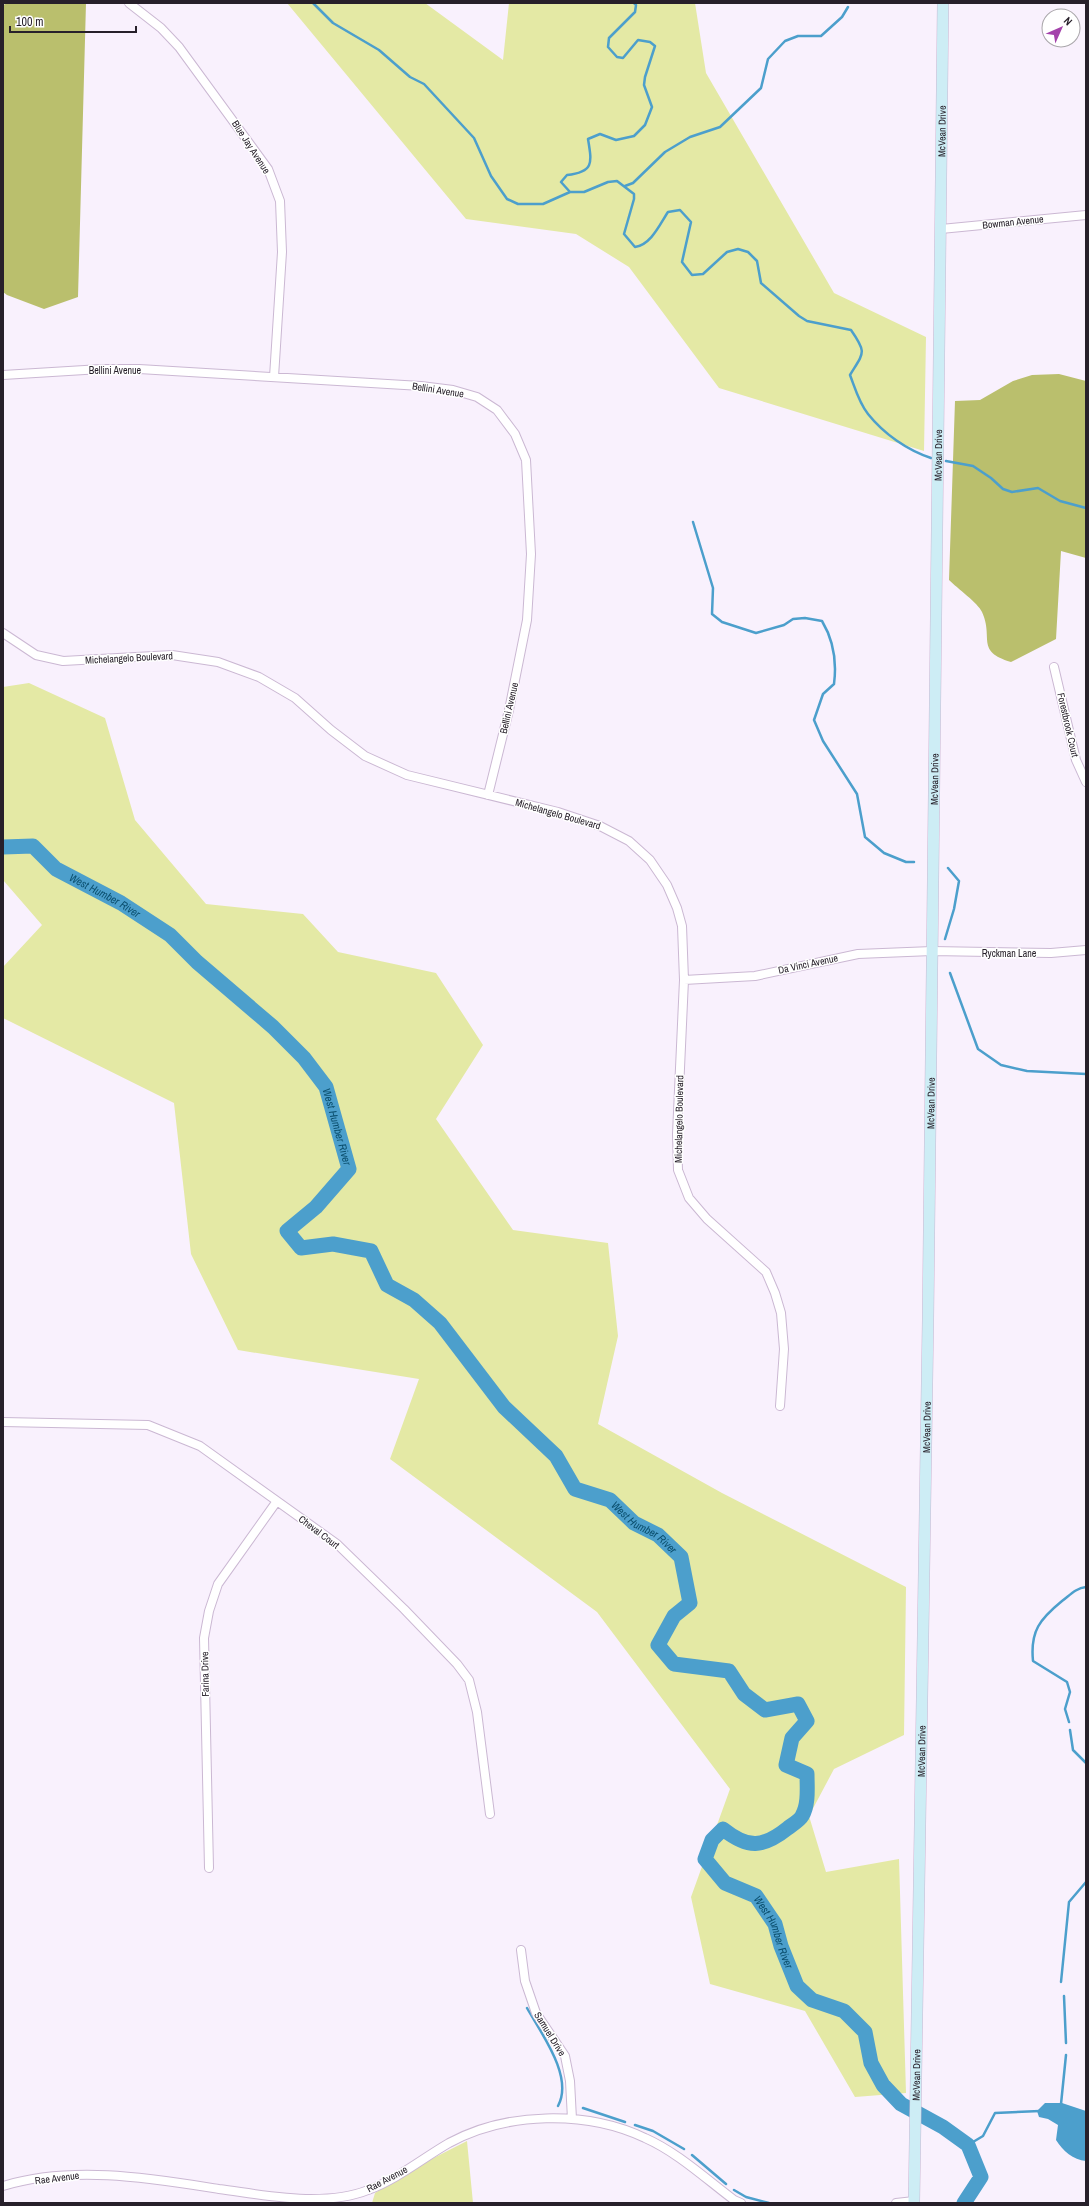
<svg xmlns="http://www.w3.org/2000/svg" width="1089" height="2206" font-family="'Archivo Narrow',sans-serif">
	<rect width="100%" height="100%" fill="#f9f1fd"/>
	<path fill="#e4e9a5" d="M287 3H425L503 60 509 3H695L706 73 834 293 926 337 924 451 719 388 629 267 576 234 466 219Z
		M29 683 105 718 135 820 206 904 303 914 338 952 436 973 483 1045 436 1119 513 1230 608 1243 618 1336 598 1424 722 1493 906 1587 904 1735 834 1769 809 1816 826 1872 899 1859 906 2093 855 2097 805 2011 710 1984 691 1897 730 1789 597 1612 390 1459 419 1379 238 1350 191 1254 174 1103 3 1018V967L42 925 3 880V687Z
		M467 2141 473 2203H372L375 2193 410 2170Z"/>
	<path fill="#babf6d" d="M8 3H86L78 297 44 309 7 295 3 292V5Z
		M1059 374 1086 381V558L1061 551 1056 639 1011 662C975 651 994 638 982 612 978 603 957 588 949 580L955 401 980 400 1013 381 1032 375Z"/>
	<path fill="#4c9fcc" d="M1045 2103H1062L1086 2111V2161C1073 2160 1063 2151 1056 2140L1058 2125 1048 2119 1039 2117 1037 2111Z"/>
	<g fill="none" stroke-linecap="round" stroke-linejoin="round">
		<path stroke="#4c9fcc" stroke-width="2.5" d="M313 3 333 23 379 50 410 77 424 84 474 138 491 176 507 199 518 204H543L570 192H584L608 182 617 181 634 194V199L624 234 635 247C651 245 660 224 668 212L680 210 691 222 682 262 692 275 703 274 727 252 738 249 748 252 757 261 761 283 799 316 807 321 851 330C867 353 864 352 850 375 855 388 859 403 868 414 884 434 907 450 931 458
			M625 186 633 183 665 152 690 137 720 127 761 88 768 59 785 41 798 36H821L842 17 848 7
			M570 192 561 182 567 175C594 172 592 163 588 139L600 134 616 140 634 136 645 125 652 107 644 85 645 77 655 46 650 42 638 40 623 58 617 57 608 47 609 38 635 12 636 5 634 3
			M946 461 973 466 991 478 1003 489 1012 492 1038 488 1060 501 1086 508
			M693 522 713 588 712 614 722 622 756 633 784 625 793 619 805 618 822 621C834 641 837 661 834 684L823 694 814 720 823 741 857 794 865 837 884 853 906 862H914
			M945 939 954 909 959 881 948 868
			M950 973 978 1049 1001 1065 1027 1071 1086 1074
			M1069 1722 1065 1709 1070 1692 1067 1682 1033 1661C1030 1631 1040 1619 1062 1601 1070 1595 1076 1588 1086 1587
			M1070 1730 1073 1750 1086 1763
			M1061 1982 1069 1902 1086 1882
			M1064 1996 1066 2043
			M527 2008C541 2033 574 2077 558 2106
			M1061 2104 1066 2055
			M583 2108 625 2122
			M635 2125 653 2131 684 2149
			M968 2145 983 2136 995 2113 1040 2111
			M692 2155 726 2184
			M734 2190 746 2197 769 2203"/>
		<path stroke="#4c9fcc" stroke-width="15" id="s1" d="M3 847 33 846 56 869 121 903 170 935 197 962 273 1027 304 1058 326 1087 349 1169 316 1207 287 1231 301 1248 333 1244 371 1251 387 1285 414 1300 440 1323 504 1407 556 1456 575 1489 610 1500 634 1523 658 1535 681 1557 690 1603 674 1616 658 1645 674 1664 729 1671 744 1694 765 1710 798 1704 807 1721 792 1738 786 1765 807 1774C807 1787 809 1804 802 1816 800 1820 792 1825 788 1828 763 1848 748 1849 723 1829L712 1840 705 1859 725 1883 756 1896 775 1924 781 1946 797 1986 812 2000 844 2011 865 2032 871 2063 883 2085 901 2104 943 2127 968 2145 981 2177 964 2203"/>
		<defs>
			<path id="minor" d="M129 3 161 28 179 47 268 169 280 201 282 252 274 377
				M941 229 1086 215
				M3 375 101 369H139L421 386 453 390 477 397 497 410 515 434 526 460 531 554 527 620 509 710 488 795
				M3 633 36 655 63 661 172 655 218 662 259 677 295 698 331 730 365 756 407 775 558 812 600 826 629 841 650 860 667 885 677 908 682 926 684 980 677 1134 678 1170 689 1198 707 1219 766 1272 775 1293 781 1313 784 1349 780 1406
				M1054 667 1076 760 1086 782
				M684 980 755 976 858 954 932 951 1051 953 1086 950
				M3 1422 148 1425 200 1446 337 1544 404 1609 457 1664 469 1680 477 1712 490 1814
				M209 1868 204 1638 209 1611 218 1584 277 1501
				M521 1950 525 1981 536 2013 565 2056 570 2081 572 2119
				M3 2186C72 2165 149 2178 219 2189 249 2193 280 2199 311 2199 330 2199 351 2197 368 2190 396 2180 423 2158 449 2143 506 2112 586 2110 645 2138 677 2152 706 2179 734 2200L741 2203
				M896 2203 914 2201"/>
			<g id="secondary">
				<path id="s2" d="M914 2203 928 1320 943 3"/>
			</g>
		</defs>
		<use href="#minor" stroke="#cbb8d3" stroke-width="10"/>
		<use href="#secondary" stroke="#cbb8d3" stroke-width="12"/>
		<use href="#minor" stroke="#fff" stroke-width="8"/>
		<use href="#secondary" stroke="#cdedf5" stroke-width="11"/>
	</g>
	<g text-anchor="middle" dominant-baseline="central" stroke-width="3" stroke-linejoin="round" paint-order="stroke">
		<g font-size="10" fill="#27202a" stroke="#fff">
			<text stroke="none"><textPath href="#s2" startOffset="2072">McVean Drive</textPath></text>
			<text transform="translate(251 147) rotate(57)">Blue Jay Avenue</text>
			<text transform="translate(1013 222) rotate(-6)">Bowman Avenue</text>
			<text x="115" y="370">Bellini Avenue</text>
			<text transform="translate(438 390) rotate(9)">Bellini Avenue</text>
			<text stroke="none"><textPath href="#s2" startOffset="1748">McVean Drive</textPath></text>
			<text transform="translate(129 658) rotate(-3)">Michelangelo Boulevard</text>
			<text transform="translate(509 708) rotate(-77)">Bellini Avenue</text>
			<text transform="translate(1068 725) rotate(77)">Forestbrook Court</text>
			<text stroke="none"><textPath href="#s2" startOffset="1424">McVean Drive</textPath></text>
			<text transform="translate(558 814) rotate(16)">Michelangelo Boulevard</text>
			<text x="1009" y="953">Ryckman Lane</text>
			<text transform="translate(808 964) rotate(-12)">Da Vinci Avenue</text>
			<text stroke="none"><textPath href="#s2" startOffset="1100">McVean Drive</textPath></text>
			<text transform="translate(679 1119) rotate(-89)">Michelangelo Boulevard</text>
			<text stroke="none"><textPath href="#s2" startOffset="776">McVean Drive</textPath></text>
			<text transform="translate(319 1532) rotate(37)">Cheval Court</text>
			<text transform="translate(205 1674) rotate(-91)">Farina Drive</text>
			<text stroke="none"><textPath href="#s2" startOffset="452">McVean Drive</textPath></text>
			<text transform="translate(550 2034) rotate(58)">Samuel Drive</text>
			<text stroke="none"><textPath href="#s2" startOffset="128">McVean Drive</textPath></text>
			<text transform="translate(57 2178) rotate(-7)">Rae Avenue</text>
			<text transform="translate(387 2179) rotate(-28)">Rae Avenue</text>
		</g>
		<g font-size="11" font-style="italic" fill="#0b4f6e" stroke="#fff">
			<text stroke="none"><textPath href="#s1" startOffset="118">West Humber River</textPath></text>
			<text stroke="none"><textPath href="#s1" startOffset="454">West Humber River</textPath></text>
			<text stroke="none"><textPath href="#s1" startOffset="1078">West Humber River</textPath></text>
			<text stroke="none"><textPath href="#s1" startOffset="1762">West Humber River</textPath></text>
		</g>
	</g>
	<rect width="1089" height="2206" fill="none" stroke="#27202a" stroke-width="8"/>
	<g transform="translate(1061 28) rotate(45)"><circle r="19" fill="#ffffff" stroke="#a9a6aa"/>
	<path d="M0-3L7 15L0 10L-7 15Z" fill="#a443ab"/>
	<text y="-6" font-size="11" font-weight="bold" text-anchor="middle" fill="#27202a">N</text>
	</g>
	<path d="M10 26v6h126v-6" fill="none" stroke="#27202a" stroke-width="2"/>
	<text x="16" y="26" font-size="12" fill="#27202a" stroke="#ffffff" stroke-width="3" paint-order="stroke">100 m</text>
</svg>
